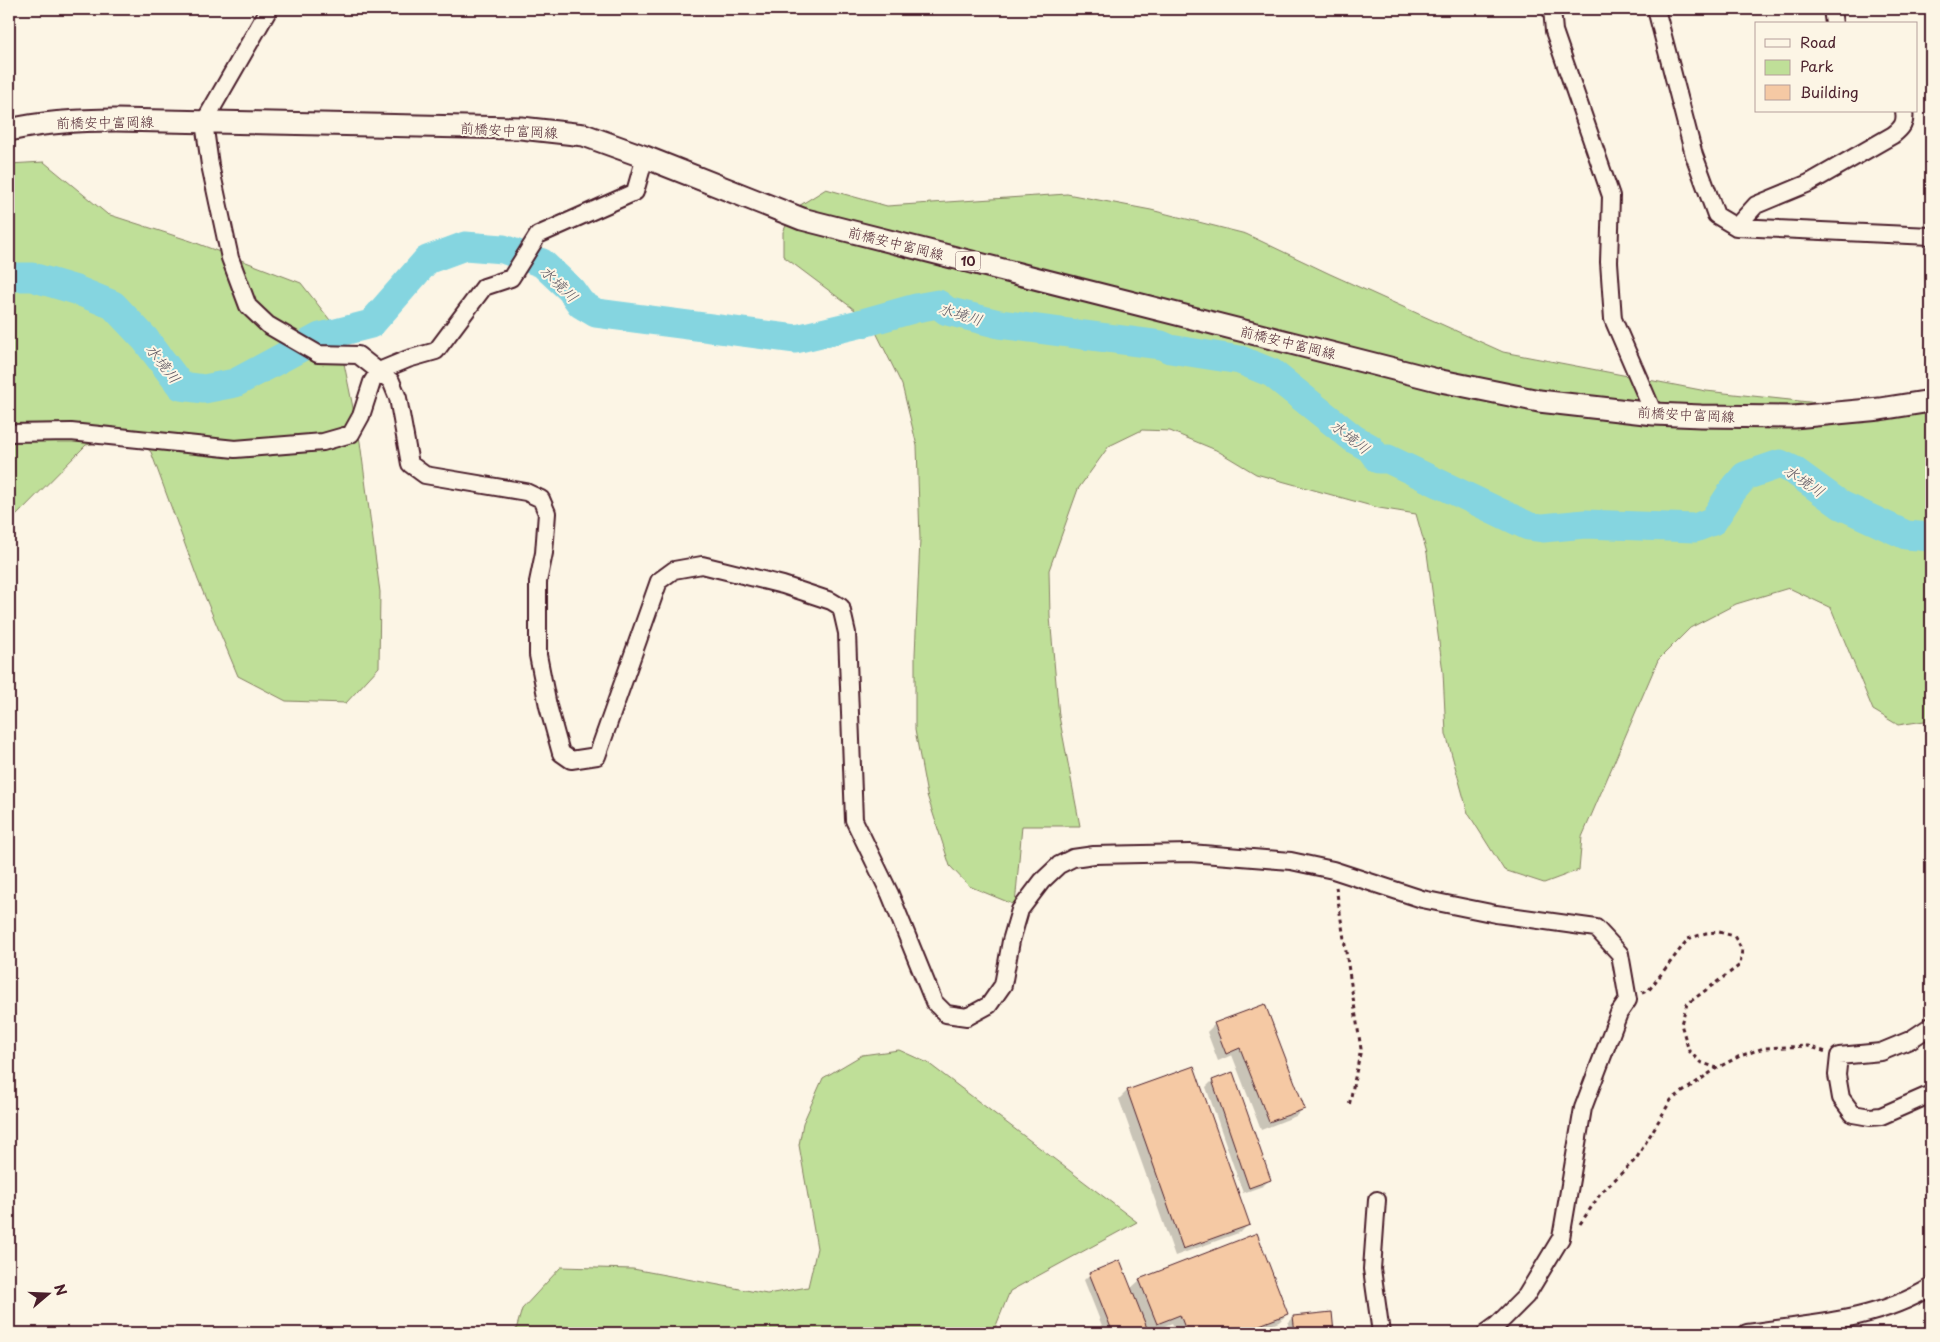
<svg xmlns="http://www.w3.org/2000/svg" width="1940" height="1342" font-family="'Playpen Sans','Klee One',sans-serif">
	<rect width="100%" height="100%" fill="#fcf5e5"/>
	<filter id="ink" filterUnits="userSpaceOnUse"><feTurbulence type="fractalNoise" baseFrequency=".02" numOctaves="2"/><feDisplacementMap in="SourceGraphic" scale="10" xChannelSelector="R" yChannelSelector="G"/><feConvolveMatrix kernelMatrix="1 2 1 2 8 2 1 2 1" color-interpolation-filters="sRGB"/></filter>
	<g filter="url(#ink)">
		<path fill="#bfdf98" stroke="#847f62" d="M44 162 107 214 191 241 301 283 337 329 360 442 380 592 379 667 346 703 286 701 238 676 198 580 151 452 133 436 86 445 9 523V164Z
			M826 189 887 206 1067 194 1151 210 1246 234 1330 274 1503 352 1706 391 1911 413 1931 414V720L1898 725 1873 710 1831 608 1789 588 1736 604 1690 628 1658 660 1582 837 1579 870 1544 883 1504 870 1468 813 1446 734 1443 672 1427 553 1416 514 1379 508 1256 474 1216 450 1170 431 1142 430 1109 446 1078 489 1049 570 1050 617 1059 716 1080 826H1022L1015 905 969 886 950 866 927 795 915 730V655L920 539 917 446 902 385 871 322 783 256V232L794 209Z
			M899 1050 928 1063 1137 1222 1010 1291 993 1333H515L522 1309 561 1267 633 1269 767 1294 808 1287 817 1248 799 1145 803 1123 823 1078 862 1055Z"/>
		<path fill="#0003" d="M1265 1005 1304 1108 1296 1116 1261 1130 1232 1055 1218 1061 1207 1032 1215 1024Z
			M1194 1068 1249 1224 1241 1232 1175 1256 1119 1099 1127 1091Z
			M1232 1074 1269 1180 1263 1186 1243 1193 1206 1087 1212 1081Z
			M1090 1274 1130 1289 1140 1280 1287 1314 1279 1322 1250 1333H1177L1172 1323 1148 1333H1105L1084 1280Z
			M1330 1313 1333 1333H1289L1288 1323 1294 1317Z"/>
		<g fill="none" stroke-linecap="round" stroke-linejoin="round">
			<path stroke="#85d5e0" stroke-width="29" d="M9 277H32L76 290 113 305 145 339 181 386 204 389 235 383 320 337 371 324 427 260 465 246 503 249 542 263 571 290 581 304 596 313 796 339 859 324 916 308 938 304 947 311 999 324 1161 345 1170 349 1240 360 1272 373 1354 439 1370 448 1378 459H1388L1528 526 1543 528 1585 524 1695 528 1713 521 1733 490 1745 476 1780 464 1793 470 1841 505 1906 535 1931 537"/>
		</g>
		<path fill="#f5c9a4" stroke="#4a1f2b" d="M1265 1004 1305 1109 1269 1122 1240 1048 1226 1054 1214 1023Z
			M1194 1066 1250 1225 1183 1249 1127 1090Z
			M1233 1072 1271 1180 1249 1188 1212 1080Z
			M1257 1233 1288 1314 1239 1333H1187L1180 1315 1157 1324 1139 1279Z
			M1120 1260 1149 1333H1113L1089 1273Z
			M1332 1312 1334 1333H1295L1293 1316Z"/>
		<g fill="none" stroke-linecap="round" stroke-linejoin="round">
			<defs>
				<path id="minor" d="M269 9 204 122 210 165 230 258 248 306 268 325 318 354 358 355 391 381 398 398 410 464 425 475 526 492 541 499 547 513 544 553 538 582V655L548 706 561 753 571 760 597 756 659 581 674 570 702 565 783 585 831 601 841 607 847 633 854 820 890 894 934 1002 946 1014 967 1017 989 1005 1003 985 1011 941 1020 910 1042 881 1059 865 1073 858 1094 855 1190 853 1291 861 1333 870 1422 899 1496 914 1596 928 1620 954 1628 1000 1619 1013 1583 1108 1561 1238 1526 1296 1497 1325 1486 1333
					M1552 9 1554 31 1611 196 1609 262 1613 319 1654 414
					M1656 9 1694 155 1716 215 1736 227 1931 236
					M1832 9 1834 24
					M1736 227 1756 205 1809 183 1893 135C1902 128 1906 123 1904 111
					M9 433 71 432 235 449 323 442 351 434 361 416 372 382 379 371 408 359 436 351 484 287 511 278 538 235 635 192 645 157
					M1931 1026 1910 1040 1881 1052 1839 1056 1837 1075 1841 1098 1853 1114 1870 1117 1881 1116 1931 1094
					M1377 1200 1372 1269 1381 1333
					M1747 1333C1809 1324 1876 1321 1931 1287"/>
				<path id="major" d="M9 130C44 122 80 120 116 120L521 128 584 135 645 157 802 219 1441 381 1539 401 1654 414 1701 416 1794 417 1880 409 1931 401"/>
			</defs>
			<use href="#minor" stroke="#4a1f2b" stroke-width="20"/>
			<use href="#major" stroke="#4a1f2b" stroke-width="25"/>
			<path stroke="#4a1f2b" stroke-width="3" stroke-dasharray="4 4" stroke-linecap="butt" d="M1336 887 1361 1049 1349 1106
				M1642 993 1649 990 1688 939 1706 933 1719 932 1734 936 1742 950 1740 965 1687 1004 1681 1024 1689 1051 1700 1062 1717 1068
				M1580 1224 1601 1193 1636 1159 1671 1100 1717 1068 1740 1056 1764 1048 1808 1046 1826 1052"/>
			<use href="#minor" stroke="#fcf5e5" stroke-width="16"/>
			<use href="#major" stroke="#fcf5e5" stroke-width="21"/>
		</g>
	</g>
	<g text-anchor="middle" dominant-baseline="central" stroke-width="4" stroke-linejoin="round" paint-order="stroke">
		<rect fill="#fcf5e5" stroke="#7f5f63" stroke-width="1" x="955.5" y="251.5" width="25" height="19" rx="4"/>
		<g font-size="12" font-weight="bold" fill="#4a1f2b">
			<text x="968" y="261">10</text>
		</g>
		<g font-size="14" fill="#4a1f2b" stroke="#fcf5e5">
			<text transform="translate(105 122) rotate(-1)">前橋安中富岡線</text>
			<text transform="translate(509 130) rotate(3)">前橋安中富岡線</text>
			<text transform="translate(896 243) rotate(14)">前橋安中富岡線</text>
			<text transform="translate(1288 342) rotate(14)">前橋安中富岡線</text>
			<text transform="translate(1686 414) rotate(3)">前橋安中富岡線</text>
		</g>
		<g font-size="15" font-style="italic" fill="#5c5661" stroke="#fcf5e5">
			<text transform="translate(560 283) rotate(44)">水境川</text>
			<text transform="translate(961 313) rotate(17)">水境川</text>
			<text transform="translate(164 363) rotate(52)">水境川</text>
			<text transform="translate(1351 436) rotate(38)">水境川</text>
			<text transform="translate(1805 480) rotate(34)">水境川</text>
		</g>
	</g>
	<rect width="1940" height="1342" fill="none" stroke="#fcf5e5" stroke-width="30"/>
	<rect x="15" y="15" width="1910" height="1312" fill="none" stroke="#4a1f2b" stroke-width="2" filter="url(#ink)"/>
	<rect x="1755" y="22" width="162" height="90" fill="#fcf5e5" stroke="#b59f9b"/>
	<rect x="1765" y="39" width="25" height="8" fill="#fcf5e5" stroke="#b59f9b"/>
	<text x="1800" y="48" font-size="15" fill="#4a1f2b">Road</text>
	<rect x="1765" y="60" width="25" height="15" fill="#bfdf98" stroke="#b59f9b"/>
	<text x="1800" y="72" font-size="15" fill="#4a1f2b">Park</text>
	<rect x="1765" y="85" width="25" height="15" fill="#f5c9a4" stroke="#b59f9b"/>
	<text x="1800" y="98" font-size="15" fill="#4a1f2b">Building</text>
	<g transform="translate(48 1294) rotate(71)" stroke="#fcf5e5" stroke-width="4" paint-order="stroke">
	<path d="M0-4L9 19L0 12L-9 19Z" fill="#4a1f2b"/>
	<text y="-8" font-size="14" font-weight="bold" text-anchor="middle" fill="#4a1f2b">N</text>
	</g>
</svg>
